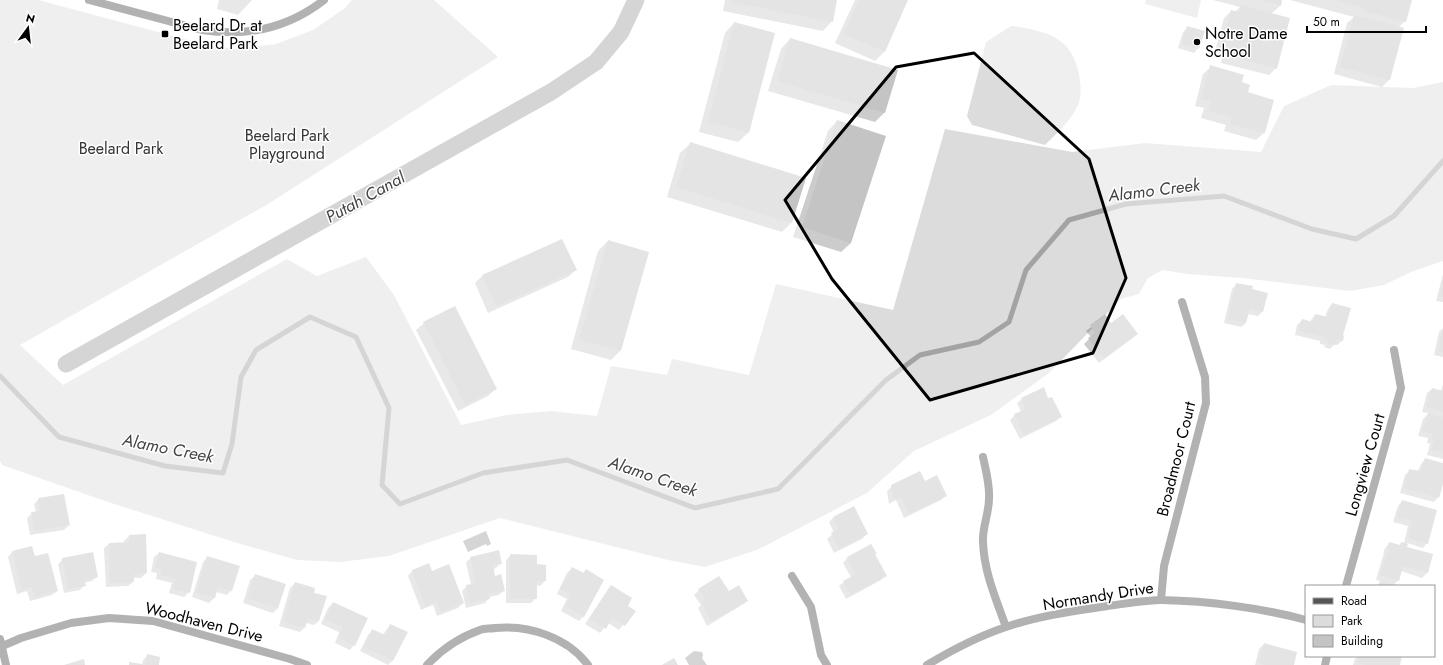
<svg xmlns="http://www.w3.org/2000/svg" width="1443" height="665" font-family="Jost,sans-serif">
	<rect width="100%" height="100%" fill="#fff"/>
	<path fill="#dcdcdc" d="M0 0H38L196 42 233 49 276 44 313 30 345 8 352 0H434L498 57 268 204 20 345 63 385 287 259 317 276 366 257 394 295 461 425 506 415 551 411 597 416 611 366 667 375 672 359 749 375 776 284 893 310 945 129 1072 152 1145 143 1261 152 1284 106 1331 85 1413 88 1443 82V261L1411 272 1384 285 1350 291 1242 278 1187 274 1163 270 1148 278 1139 294 1121 299 1049 373 991 415 914 451 867 493 757 550 705 567 668 560 500 518 389 556 340 562 297 560 237 543 105 501 2 465 0 461Z
		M1146 0H1201L1197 18 1145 4Z
		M1011 26C1026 27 1054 33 1065 45 1074 54 1079 69 1080 81 1081 89 1081 98 1078 105 1071 121 1057 133 1045 145L972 125 967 116 986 42Z"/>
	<path fill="#a3a3a3" d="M486 531 491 544 487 546 486 544 468 552 463 541Z
		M694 651 702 652 703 655 702 658 707 665H689L685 658Z"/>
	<path fill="#0003" d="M219 0H252L238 15 217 9Z
		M725 0H836L832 21 823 31 723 11Z
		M855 0H907L885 51 875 61 835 43Z
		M1213 0H1281L1280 6 1271 14 1276 68 1269 75 1221 63 1223 54 1215 51 1224 18 1231 11 1235 12 1240 7Z
		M1290 0H1410L1405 21 1398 28 1389 80 1382 87 1334 74 1347 23 1354 17Z
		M734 23 748 133 738 142 699 132 725 33Z
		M1188 27 1198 48 1194 53 1178 48 1183 32Z
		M790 39 897 71 884 113 875 122 768 91 781 49Z
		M1211 67 1241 83 1246 93 1273 100 1264 133 1256 140 1224 131 1226 125 1201 118 1204 108 1195 106 1203 74Z
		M837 121 851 243 841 252 793 237 828 131Z
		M690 144 791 223 782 232 667 197 680 153Z
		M562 240 576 270 568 277 488 313 475 283 482 276Z
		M608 241 620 351 611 360 571 349 598 251Z
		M1443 274V302L1436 301Z
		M1237 284 1251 290 1262 312 1258 316 1248 314 1246 323 1241 327 1224 323 1232 289Z
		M1332 304 1342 341 1337 345H1334L1330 349 1324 347 1325 345 1320 344V341L1295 335 1297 325 1302 320 1310 322 1311 320 1315 315 1325 317 1328 309Z
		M1105 316 1111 324 1132 338 1099 363 1084 344 1091 337 1086 331Z
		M424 323 495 389 488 396 458 411 416 330Z
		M1443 328V357L1434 355 1439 332Z
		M1443 384V459L1427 455 1430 444 1427 443 1428 438 1418 436 1423 419 1429 413 1422 412 1427 393 1432 389 1441 391Z
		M1022 399 1048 400 1061 416 1056 421 1020 439 1010 420 1015 415 1021 412 1017 403Z
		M1425 459 1443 464V481L1438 497 1434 502 1400 493 1405 475 1410 470 1418 471 1421 464Z
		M892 486 946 495 941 500 904 518 896 500 889 504 887 491Z
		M39 499 69 525 64 530 30 535 27 518 32 513 36 512 34 504Z
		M1402 501 1427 543 1423 548 1407 543 1406 548 1432 554 1427 573 1422 578 1401 571 1398 580 1393 586H1376L1381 581 1376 580 1384 553H1383L1385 548 1390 543 1399 546 1404 544 1408 526 1393 522 1398 506Z
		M853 508 867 534 862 539 834 553 827 539 834 533 829 522 833 518Z
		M145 535 146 573 141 578H133V582L128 586 106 587 104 548 109 544 124 543V541L129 536Z
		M871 545 874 555 885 575 881 580 846 599 839 586 844 582 851 577 843 563 847 558Z
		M12 552 34 557 57 591 52 595 30 601 27 591 17 594 8 557Z
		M159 553 189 592 184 597 169 593 172 583 156 579 157 573 151 572 154 557Z
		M511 555 536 565 545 581 540 586 536 585V598L531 603H506V560Z
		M208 557 231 591 227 595 216 592 214 598 209 603 192 597 203 562Z
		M471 558 501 563 496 568 493 569 494 577 504 590 499 595 489 597 485 603 466 608 462 591 467 586 471 585 466 562Z
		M63 559 97 577 92 581 84 583V585L80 590 64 593 58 564Z
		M429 565 431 572 463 603 458 608 437 616 433 605 421 610 408 576 412 571Z
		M572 568 582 574 586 570 584 616 579 621 561 611 567 599 557 594 567 573Z
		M255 576 285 585 278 608 273 613 243 603 250 580Z
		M719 578 728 592 747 601 742 605 707 626 698 608 701 605 694 595 699 590Z
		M295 583 312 593 319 621 314 625 306 623 304 628 300 632 279 626 290 588Z
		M611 586 627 606 634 611 619 630 608 623 600 633 585 624 607 591Z
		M333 603 354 645 350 650 335 643 339 632 321 624 328 608Z
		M391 625 406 633 392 661 388 665 360 651 368 635 373 630 383 635 386 630Z
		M1264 644 1293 665H1255L1259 649Z
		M148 655 158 665H142L143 660Z
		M1356 656H1401L1399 665H1353Z"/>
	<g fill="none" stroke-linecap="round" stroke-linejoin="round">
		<path stroke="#a3a3a3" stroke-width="5" d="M0 376 59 437 165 466 223 473 232 444 241 377 256 350 310 317 356 337 389 408 382 485 400 504 483 473 567 460 695 508 778 489 886 380 920 355 979 342 1009 322 1026 270 1069 220 1126 204 1224 196 1312 229 1356 239 1394 216 1443 161"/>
		<path stroke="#a3a3a3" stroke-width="17" d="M66 364 551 92 596 62 621 32 636 0"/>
	</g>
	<path fill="#c4c4c4" d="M732 0H837L833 22 732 2Z
		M859 0H908L885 52 844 34Z
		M1260 0H1282L1281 6Z
		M1336 0H1412L1406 22 1364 11 1365 8Z
		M1241 5 1290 18 1277 69 1227 55 1230 47 1221 44 1231 10 1239 12Z
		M1354 15 1404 28 1390 80 1340 67Z
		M734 22 775 33 749 133 708 122Z
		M1187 26 1205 31 1199 49 1182 44Z
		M790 38 898 70 885 113 777 81Z
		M1210 65 1244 75 1242 82 1250 85 1248 92 1274 100 1265 133 1230 124 1232 118 1208 111 1211 101 1201 99Z
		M837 120 886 136 851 243 802 227Z
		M690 142 806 178 792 223 676 187Z
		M562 239 577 270 496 306 482 275Z
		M608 240 649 252 621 351 579 340Z
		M1236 283 1253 286 1252 289 1268 293 1263 312 1250 309 1246 323 1228 319Z
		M1442 287H1443V297H1440Z
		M1332 303 1351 308 1343 335 1344 336 1343 341 1337 340 1335 345 1328 343 1329 341 1324 339V337L1299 331 1302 319 1313 322 1315 314 1328 317Z
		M455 306 497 389 465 405 423 322Z
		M1105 314 1111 323 1123 314 1138 334 1104 359 1088 338 1095 333 1090 325Z
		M1442 331H1443V352L1438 351Z
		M1044 387 1048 398 1052 397 1062 417 1024 435 1014 414 1026 409 1021 398Z
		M1432 388 1443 391V412L1426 407Z
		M1428 413 1443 417V453L1431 450 1434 439 1431 438 1432 434 1422 431Z
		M1425 458 1443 463V484L1439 498 1404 488 1409 469 1420 471 1421 468H1422Z
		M920 471 925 481 937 475 947 496 909 514 901 497 894 500 891 485Z
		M64 494 70 525 35 531 31 512 40 511 38 498Z
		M1402 500 1437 510 1428 544 1408 538 1412 521 1397 517Z
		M854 506 868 534 839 549 831 533 839 529 833 517Z
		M146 534 147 573 134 574V582L110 583 109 543 129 542V535Z
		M1389 542 1400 545 1401 542 1408 544 1407 547 1433 554 1428 573 1403 566 1399 581 1380 575 1389 548H1387Z
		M871 544 877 554H875L887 576 851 595 843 581 856 574 847 557Z
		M32 546 35 556 48 553 58 591 35 597 32 587 22 590 12 551Z
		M499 550 502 564 493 565 495 576 501 574 505 591 489 594 490 599 470 603 466 585 476 583 470 557Z
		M93 552 98 577 84 580 86 586 68 589 62 558Z
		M159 552 197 562 190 593 173 589 176 579 160 575 161 569 155 567Z
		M510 554 537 555V564L546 565V581H537V599H510Z
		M207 556 240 566 232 591 218 587 215 598 196 593Z
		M429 563 432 571 449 564 464 603 441 612 437 601 425 606 412 570Z
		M572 567 584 573 586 569 604 580 584 617 565 606 571 594 560 589Z
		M255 574 286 584 278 608 247 598Z
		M719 576 729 591 739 585 748 601 711 622 702 602 706 600 698 589Z
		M1380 581 1394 586H1378Z
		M295 582 315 588 314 593 327 596 319 621 308 618 305 628 283 622Z
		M611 585 632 598 628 606 636 611 625 626 612 618 606 629 589 619Z
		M333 602 368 618 355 646 339 638 343 627 325 619Z
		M390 624 408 632 393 661 364 647 372 629 385 635Z
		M1264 643 1297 652 1294 665H1265L1258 663Z
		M147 654 160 657 159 665H145Z
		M1359 656H1402L1400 665H1366L1357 663Z
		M674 658 678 665H662Z
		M84 659 85 665H64Z
		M129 662 142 664V665H129Z"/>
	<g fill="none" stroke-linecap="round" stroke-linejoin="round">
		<path stroke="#555" stroke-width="8" d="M89 0 202 30C246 37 288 28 324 0
			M983 457C986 471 990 485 989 499 989 513 982 528 983 542 984 572 996 599 1006 627
			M792 576 811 607 821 655 827 665
			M1346 586 1401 388 1394 350
			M1161 600 1164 566 1206 403 1205 377 1182 302
			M0 639 6 665
			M0 647 21 638 71 623 109 618 153 621 290 659 307 665
			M427 665C441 650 460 637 480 630 484 628 490 629 495 628 529 625 567 637 588 665
			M927 665C952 650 979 636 1006 627 1038 616 1074 611 1107 606 1125 604 1144 600 1162 600 1208 601 1262 608 1306 620
			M1325 665 1327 656"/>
	</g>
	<path d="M0 0H1443V665H0ZM974 53 1089 159 1126 278 1093 353 930 400 832 279 785 200 896 67Z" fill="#fff" fill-opacity=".55" fill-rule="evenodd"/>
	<path fill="none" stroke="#000" stroke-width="3" stroke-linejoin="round" d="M974 53 1089 159 1126 278 1093 353 930 400 832 279 785 200 896 67Z"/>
	<g fill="#000" stroke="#fff" stroke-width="1.5">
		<rect x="161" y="30" width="8" height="8" rx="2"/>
		<circle cx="1197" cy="42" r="4"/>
	</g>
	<g text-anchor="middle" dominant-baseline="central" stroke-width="3" stroke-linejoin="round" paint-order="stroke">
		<g font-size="16" fill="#000" stroke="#fff" text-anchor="start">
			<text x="173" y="25">Beelard Dr at<tspan x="173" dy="18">Beelard Park</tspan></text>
			<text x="1205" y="33">Notre Dame<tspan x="1205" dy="18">School</tspan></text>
		</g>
		<g font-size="16" fill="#333" stroke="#fff">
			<text x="287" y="135">Beelard Park<tspan x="287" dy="18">Playground</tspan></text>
			<text x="121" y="148">Beelard Park</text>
		</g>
		<g font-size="16" fill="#000" stroke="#fff">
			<text transform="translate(1176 459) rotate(-76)">Broadmoor Court</text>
			<text transform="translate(1365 465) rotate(-74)">Longview Court</text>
			<text transform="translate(1098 596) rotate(-9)">Normandy Drive</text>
			<text transform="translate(204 622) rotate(14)">Woodhaven Drive</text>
		</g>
		<g font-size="17" font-style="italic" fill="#444" stroke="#fff">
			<text transform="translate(1154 190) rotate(-7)">Alamo Creek</text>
			<text transform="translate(365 197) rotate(-29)">Putah Canal</text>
			<text transform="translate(168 448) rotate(11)">Alamo Creek</text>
			<text transform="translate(653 476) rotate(19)">Alamo Creek</text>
		</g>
	</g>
	<rect x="1305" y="585" width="130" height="72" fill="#ffffff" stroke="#999999"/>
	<rect x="1313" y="598" width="20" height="6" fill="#555555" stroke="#999999"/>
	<text x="1341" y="605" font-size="12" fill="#000000">Road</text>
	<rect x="1313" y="615" width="20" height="12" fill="#dcdcdc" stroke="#999999"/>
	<text x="1341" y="625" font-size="12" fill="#000000">Park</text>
	<rect x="1313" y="635" width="20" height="12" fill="#c4c4c4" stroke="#999999"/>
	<text x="1341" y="645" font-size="12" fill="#000000">Building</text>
	<g transform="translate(28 28) rotate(15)" stroke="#ffffff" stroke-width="3" paint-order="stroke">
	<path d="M0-3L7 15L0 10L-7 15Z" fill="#000000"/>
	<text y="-6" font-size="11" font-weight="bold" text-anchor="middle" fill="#000000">N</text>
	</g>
	<path d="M1307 26v6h119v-6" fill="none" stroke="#000000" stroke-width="2"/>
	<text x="1313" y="26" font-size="12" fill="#000000" stroke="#ffffff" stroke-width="3" paint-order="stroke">50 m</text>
</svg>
